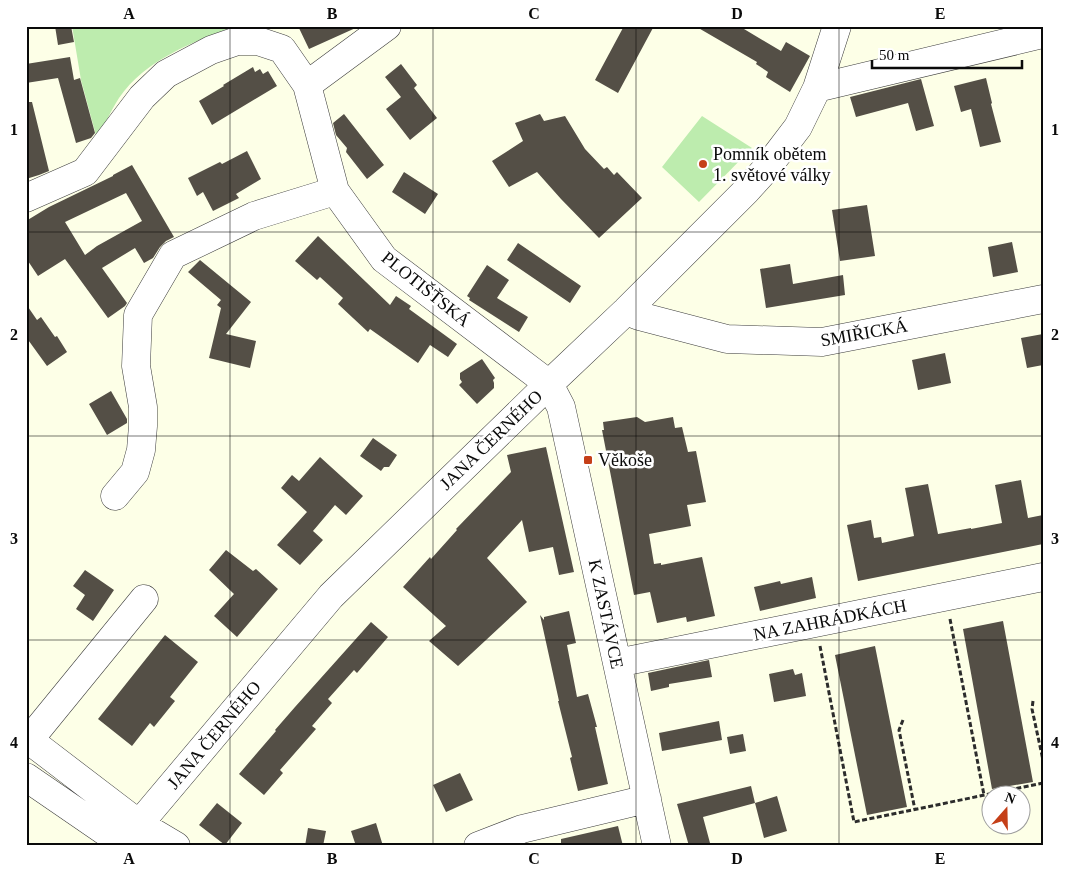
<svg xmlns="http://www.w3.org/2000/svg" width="1069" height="872" font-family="Georgia,serif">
	<rect width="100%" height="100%" fill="#fdffe7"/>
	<path fill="#bdecae" d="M72 26H236C193 42 146 59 119 98 111 110 105 125 97 139L81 80Z
		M702 116 752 148 699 202 662 167Z"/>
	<path fill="#544f46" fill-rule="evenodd" d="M55 26H71L74 42 58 45Z
		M298 26H360L309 49Z
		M624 26H654L618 93 595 80Z
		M695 26H739L781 51 786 42 810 56 790 92 766 77 768 72 756 64 757 62Z
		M70 57 74 80 80 78 95 133 91 138 76 143 58 78 26 83V64Z
		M401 64 417 85 414 88 437 118 410 140 386 109 401 97 385 77Z
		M253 67 255 72 260 69 263 74 268 71 277 86 212 125 199 101 224 86 223 85Z
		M986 78 992 103 991 104 1001 142 980 147 971 109 961 112 954 86Z
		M921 79 934 126 916 131 908 103 856 117 850 97Z
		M26 102H32L49 171 39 175 26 179Z
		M344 114 384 165 367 179 346 152 347 148 336 135 333 123Z
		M540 114 544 121 565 116 585 149 604 169 607 167 614 175 617 172 642 198 599 238 561 199 537 172 509 187 492 161 523 141 515 123Z
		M247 151 261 179 236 194 239 198 213 211 203 192 197 196 188 178 220 162 222 164Z
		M132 165 174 237 166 241 160 247 153 258 144 263 135 248 102 268 127 303 125 306 108 318 65 259 38 276 26 258V221L49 207 113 176V175ZM126 193 142 221 97 246 85 255 65 222Z
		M404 172 438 194 425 214 392 192Z
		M867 205 875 256 840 261 832 210Z
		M318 236 390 305 396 296 411 306 409 309 457 344 448 357 430 345 418 363 370 329 368 332 338 304 343 298 320 277 317 280 295 261Z
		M1012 242 1018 272 993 277 988 247Z
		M518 243 581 286 570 303 507 260Z
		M200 260 251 302 226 334 256 341 250 368 209 358 221 308 217 305 221 300 188 272Z
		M790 264 793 284 843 275 845 295 766 308 760 269Z
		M487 265 509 280 497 298 528 317 519 332 469 300 470 298 467 296Z
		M26 304 37 320 41 317 55 337 57 336 67 352 47 366 26 337Z
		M1043 334V365L1027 368 1021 338Z
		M945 353 951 383 918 390 912 360Z
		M482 359 495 378 493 380 494 383V388L477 404 459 385 462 382 460 379V373Z
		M111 391 127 419V423L107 435 89 404Z
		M637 417 645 422 673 417 675 428 682 427 688 452 696 451 706 502 687 505 691 526 649 534 654 564 661 563V565L702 557 715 616 687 622 686 617 657 623 650 592 634 595 602 430H604L603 422Z
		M373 438 397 455 389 467H384L381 471 360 456Z
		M546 447 574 572 559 575 553 547 529 552 522 520 487 558 527 602 458 666 429 641 446 626 403 587 430 557 431 559 457 530 456 529 511 472 507 455Z
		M320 457 363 496 346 515 335 505 313 531 323 540 300 565 277 545 307 512 281 488 292 475 299 481Z
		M1021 480 1028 518 1043 515V544L858 581 847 525 871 520 874 538 881 537 882 543 914 536 905 488 928 484 938 534 971 528V529L1002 523 995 485Z
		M226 550 253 571 256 569 278 589 237 637 214 616 234 594 209 570Z
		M85 570 114 590 93 621 76 609 85 595 73 586Z
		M812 577 816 598 760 611 754 587 780 581 781 584Z
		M569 611 576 643 567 645 577 697 588 694 597 727H595L608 784 578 791 570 758 572 757 558 701H559L540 615 544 620V617Z
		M1003 621 1033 782 992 789 963 629Z
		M371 622 388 637 357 673 354 670 328 699 332 703 312 726 316 729 280 770 283 773 264 795 239 774 276 731 275 730 295 707Z
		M165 635 198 662 170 697 175 701 154 727 150 723 132 746 98 719Z
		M875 646 907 807 867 815 835 655Z
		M709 660 712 677 669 684V687L651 691 648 673Z
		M793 669 795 675 802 673 806 696 774 702 769 674Z
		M719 721 722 740 662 751 659 733Z
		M743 734 746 751 730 754 727 737Z
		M460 773 473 800 446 812 433 785Z
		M751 786 755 803 703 817 710 843 702 846H689L677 804Z
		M777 796 787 831 764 838 755 803Z
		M217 803 242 823 225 845 199 825Z
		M376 823 383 846H356L351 831Z
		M618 826 623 846H561V839Z
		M308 828 326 831 323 846H305Z"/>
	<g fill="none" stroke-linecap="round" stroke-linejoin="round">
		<defs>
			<path id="minor" d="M307 85 387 26
				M817 88 1043 34
				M26 198 85 172 142 97 166 74 211 50 237 41H258L282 49 307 85 335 191 384 259 549 384 561 407 657 846
				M626 311 639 316 727 339 822 342 1043 299
				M115 496 135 472 141 450 143 426V407L136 366 138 315 173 255 254 216 335 191
				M144 599 29 740 139 824 176 846
				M617 663 1043 577
				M26 777 125 845
				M124 846 139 824 331 596 549 384 626 311 746 191 766 169 798 127 817 88 837 26
				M478 846 522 829 647 799"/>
		</defs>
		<use href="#minor" stroke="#3d3d3d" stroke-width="29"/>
		<path stroke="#2c2c2c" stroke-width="3" stroke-dasharray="5 2.5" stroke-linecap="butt" d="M950 619 984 795
			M820 646 854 822 1043 783
			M1033 701 1032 709 1043 760
			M903 720 899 730 915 810"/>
		<use href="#minor" stroke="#fff" stroke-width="28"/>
	</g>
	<path fill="none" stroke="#0a0a0a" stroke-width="1" stroke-opacity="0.55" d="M230 26V846M433 26V846M636 26V846M839 26V846M26 232H1043M26 436H1043M26 640H1043"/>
	<g fill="#c53f18" stroke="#fff" stroke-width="2">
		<circle cx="703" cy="164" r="5"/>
		<rect x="583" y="455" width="10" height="10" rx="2.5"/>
	</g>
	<g text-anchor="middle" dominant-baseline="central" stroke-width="5" stroke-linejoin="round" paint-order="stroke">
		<g font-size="18" fill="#0a0a0a" stroke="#fff" text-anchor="start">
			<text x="713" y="154">Pomník obětem<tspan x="713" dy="21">1. světové války</tspan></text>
			<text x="598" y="460">Věkoše</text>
		</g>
		<g font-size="18" fill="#0a0a0a" stroke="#fff">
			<text transform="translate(426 289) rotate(39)">PLOTIŠŤSKÁ</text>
			<text transform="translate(864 333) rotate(-10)">SMIŘICKÁ</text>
			<text transform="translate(491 440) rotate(-44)">JANA ČERNÉHO</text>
			<text transform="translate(606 614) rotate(78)">K ZASTÁVCE</text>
			<text transform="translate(830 620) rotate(-11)">NA ZAHRÁDKÁCH</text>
			<text transform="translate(214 735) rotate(-50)">JANA ČERNÉHO</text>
		</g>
	</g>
	<rect width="1069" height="872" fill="none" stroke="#ffffff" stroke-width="55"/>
	<g transform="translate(1006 810) rotate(20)"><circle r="24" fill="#ffffff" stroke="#9d9d9d"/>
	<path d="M0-4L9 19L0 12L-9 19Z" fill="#c53f18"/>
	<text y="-8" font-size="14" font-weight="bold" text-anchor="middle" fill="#0a0a0a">N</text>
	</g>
	<path d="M872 60v8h150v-8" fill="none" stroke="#0a0a0a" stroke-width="2.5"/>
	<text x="879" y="60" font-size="15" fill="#0a0a0a" stroke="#ffffff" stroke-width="4" paint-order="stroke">50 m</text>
	<rect x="28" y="28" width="1014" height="816" fill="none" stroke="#0a0a0a" stroke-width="2"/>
	<g font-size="16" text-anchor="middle" font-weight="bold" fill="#0a0a0a">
		<text x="129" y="19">A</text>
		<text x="332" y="19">B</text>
		<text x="534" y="19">C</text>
		<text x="737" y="19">D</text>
		<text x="940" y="19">E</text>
		<text x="14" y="135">1</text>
		<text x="1055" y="135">1</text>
		<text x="14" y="340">2</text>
		<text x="1055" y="340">2</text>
		<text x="14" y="544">3</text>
		<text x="1055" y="544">3</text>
		<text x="14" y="748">4</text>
		<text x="1055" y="748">4</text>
		<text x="129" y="864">A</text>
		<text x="332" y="864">B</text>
		<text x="534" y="864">C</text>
		<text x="737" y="864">D</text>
		<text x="940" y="864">E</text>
	</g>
</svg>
